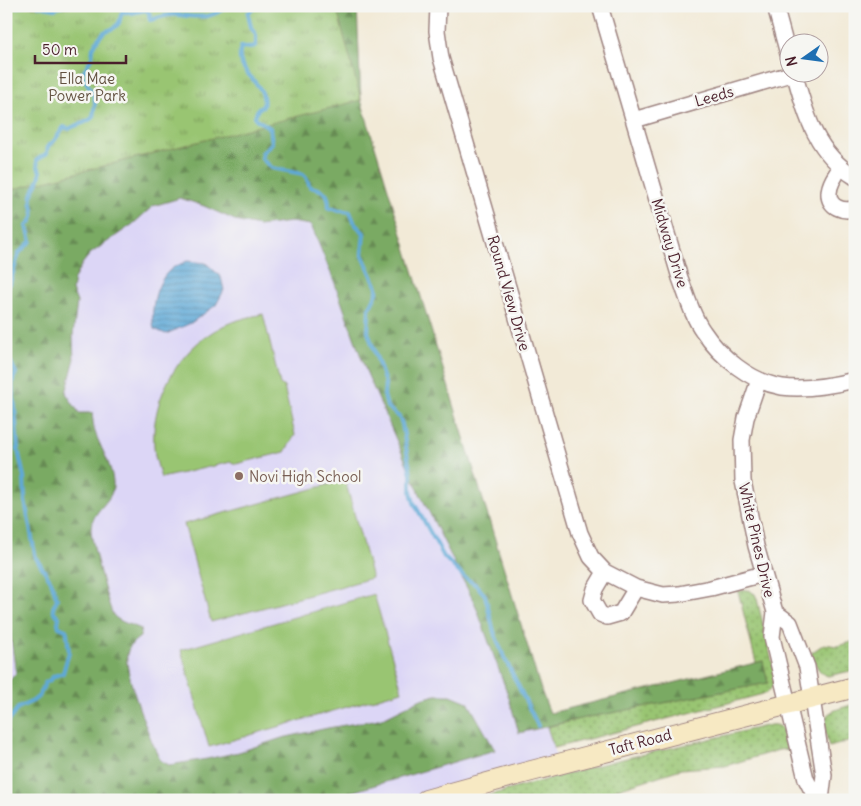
<svg xmlns="http://www.w3.org/2000/svg" width="861" height="806" font-family="Delius,sans-serif">
	<defs>
		<pattern id="grass-dots" width="8" height="8" patternUnits="userSpaceOnUse" patternTransform="scale(1.25)"><rect width="8" height="8" fill="#99c572"/><path d="M2 2h.1M6 6h.1" fill="none" stroke="#7f9f5e" stroke-width="1.8" stroke-linecap="round"/></pattern>
		<pattern id="forest-firs" width="22" height="20" patternUnits="userSpaceOnUse" patternTransform="scale(1.25)"><rect width="22" height="20" fill="#7aaa64"/><path d="M5 1l3.5 6h-7zM16 11l3.5 6h-7z" fill="#668a53"/></pattern>
		<pattern id="park-tufts" width="24" height="20" patternUnits="userSpaceOnUse" patternTransform="scale(1.25)"><rect width="24" height="20" fill="#99c572"/><path d="M3 7l-1-3M5 7V3M7 7l1-3M15 17l-1-3M17 17v-4M19 17l1-3" fill="none" stroke="#7f9f5e"/></pattern>
		<pattern id="water-rules" width="6" height="5" patternUnits="userSpaceOnUse" patternTransform="scale(1.25)"><rect width="6" height="5" fill="#5fa9d7"/><path d="M0 2.5h6" fill="none" stroke="#5089af"/></pattern>
	</defs>
	<rect width="100%" height="100%" fill="#f6f6f2"/>
	<filter id="ink" filterUnits="userSpaceOnUse"><feTurbulence type="fractalNoise" baseFrequency=".02" numOctaves="2"/><feDisplacementMap in="SourceGraphic" scale="10" xChannelSelector="R" yChannelSelector="G"/><feConvolveMatrix kernelMatrix="1 2 1 2 8 2 1 2 1" color-interpolation-filters="sRGB"/></filter>
	<filter id="wash" filterUnits="userSpaceOnUse"><feTurbulence type="fractalNoise" baseFrequency=".0096" numOctaves="4" result="noise"/><feDisplacementMap in="SourceGraphic" scale="20" xChannelSelector="R" yChannelSelector="G"/><feGaussianBlur stdDeviation="1.12" result="paint"/><feColorMatrix in="noise" values="0 0 0 0 0 0 0 0 0 0 0 0 0 0 0 0 0 1.4 0 .05"/><feComposite in="paint" operator="in"/></filter>
	<g filter="url(#wash)">
		<rect width="100%" height="100%" fill="#f2ead7"/>
		<path fill="#dcd6f6" d="M361 100 557 761 414 800H6V191Z"/>
		<path fill="url(#grass-dots)" stroke="#72724e" d="M748 590 755 594 757 599 776 678 774 685 767 693 554 748 547 727 575 720 763 661 756 663 738 591Z
			M855 641V670L828 676C817 673 815 662 811 653L824 644 837 646Z
			M855 704V740L829 747C820 713 823 713 855 704Z
			M770 725C786 723 787 737 790 749L779 750 725 766 681 769 583 800H472L610 762Z"/>
		<path fill="url(#forest-firs)" stroke="#626448" d="M6 6H357L361 100 542 693 550 713 763 661 768 683 575 720 519 733 508 695 475 604 420 494 366 371 334 281 311 225 291 222 259 226 239 222 204 206 180 198 153 206 133 224 90 254 82 264 74 279 72 290 77 302 73 336 74 362 66 393 79 413H92C93 418 93 424 94 429 99 446 112 464 113 482 115 502 93 508 91 528 90 537 109 611 114 616 121 623 133 625 141 629L140 637C134 641 128 647 127 655 124 674 151 741 160 760L169 765 207 759 239 752 282 738 328 728 374 720 385 717 421 699 436 695H451L468 702 495 750 324 800H6V684L16 673 9 626 6 618Z"/>
		<path fill="url(#park-tufts)" stroke="#72724e" d="M6 6H336L361 100 6 191Z"/>
		<path fill="#99c572" stroke="#72724e" d="M263 314 280 384 284 387 295 435 285 452 236 464 231 462 161 478C159 471 157 464 155 456 147 405 176 349 223 326 235 320 249 317 263 314Z
			M345 480 372 578 211 622 184 524Z
			M374 594 402 691 209 747 181 650Z"/>
		<path fill="url(#water-rules)" stroke="#546481" d="M187 261 206 263 221 277 224 290 216 305 191 323 166 334 154 329C150 311 155 283 170 270 174 266 182 264 187 261Z"/>
		<g fill="none" stroke-linecap="round" stroke-linejoin="round">
			<path stroke="#5fa9d7" stroke-width="4" d="M39 6 55 9 61 6
				M257 6 248 13 251 27 256 35V45L251 48 241 47C232 73 269 82 263 106L258 109 255 116 256 119 270 128 272 143 262 153V159L272 168 303 174 306 177 310 187C325 190 329 192 329 208L350 212 355 224 364 233 362 254 377 287V293L369 309 368 332 385 383 384 395 387 407 399 417 402 424 411 475V492L414 503 444 557 464 577 476 585 485 595 494 632 504 657 538 726
				M307 6 324 10 326 6
				M6 10 9 7 23 6
				M6 290 10 283 19 253 31 241 27 226C41 212 27 207 33 192 35 186 41 179 40 172 39 168 37 165 37 160L47 153 48 146 54 141 64 127 69 129C76 124 87 124 93 117L95 103 94 96 82 74 92 57 93 48 98 39 104 32 114 28 119 23 122 12 132 13 146 10 150 14 149 17 150 20C159 18 168 13 178 15 200 17 209 20 228 6
				M6 353 16 373C8 385 15 396 15 409L18 450 24 477 25 501 34 549 36 558 51 581 57 599 53 608 54 612 59 617 58 623 59 627 66 630 67 633 69 652 63 673 54 676 50 680 45 683 39 696 33 701 18 708 6 724"/>
		</g>
	</g>
	<g filter="url(#ink)">
		<g fill="none" stroke-linecap="round" stroke-linejoin="round">
			<defs>
				<path id="street" d="M438 6 437 31 441 58 580 533 591 557 605 572 636 588 663 595 679 594 711 588 763 574
					M600 6 680 278C687 296 692 316 703 331 720 357 751 382 782 387 803 390 834 385 855 380
					M775 6 788 54
					M794 72C806 115 815 152 855 177
					M634 120 794 73
					M841 167C836 174 829 184 829 193 828 207 844 213 855 208
					M759 380 746 418 742 440 743 481 756 546 775 612 772 637 788 704 806 779 817 800
					M605 572 595 589 592 600 600 614 607 617 621 613 636 588
					M775 612 790 623 807 667 824 775 821 800"/>
				<path id="secondary" d="M426 800 520 774 855 687"/>
			</defs>
			<use href="#street" stroke="#9e8481" stroke-width="18"/>
			<use href="#secondary" stroke="#9e8481" stroke-width="22"/>
			<use href="#street" stroke="#fff" stroke-width="15"/>
			<use href="#secondary" stroke="#f7e9c3" stroke-width="20"/>
		</g>
	</g>
	<circle fill="#8d6e63" stroke="#f6f6f2" stroke-width="2" cx="239" cy="476" r="5"/>
	<g text-anchor="middle" dominant-baseline="central" stroke-width="5" stroke-linejoin="round" paint-order="stroke">
		<g font-size="15" fill="#625140" stroke="#f6f6f2">
			<text x="87" y="78">Ella Mae<tspan x="87" dy="17">Power Park</tspan></text>
		</g>
		<g font-size="15" fill="#4a1f2b" stroke="#f6f6f2">
			<text transform="translate(714 96) rotate(-16)">Leeds</text>
			<text transform="translate(670 243) rotate(73)">Midway Drive</text>
			<text transform="translate(509 293) rotate(74)">Round View Drive</text>
			<text transform="translate(757 540) rotate(77)">White Pines Drive</text>
			<text transform="translate(640 742) rotate(-15)">Taft Road</text>
		</g>
		<g font-size="15" fill="#785e54" stroke="#f6f6f2" text-anchor="start">
			<text x="249" y="476">Novi High School</text>
		</g>
	</g>
	<rect width="861" height="806" fill="none" stroke="#f6f6f2" stroke-width="25"/>
	<g transform="translate(804 58) rotate(256)"><circle r="24" fill="#f6f6f2" stroke="#b1a0a2"/>
	<path d="M0-4L9 19L0 12L-9 19Z" fill="#1f6fb2"/>
	<text y="-8" font-size="14" font-weight="bold" text-anchor="middle" fill="#4a1f2b">N</text>
	</g>
	<path d="M35 55v8h91v-8" fill="none" stroke="#4a1f2b" stroke-width="2.5"/>
	<text x="42" y="55" font-size="15" fill="#4a1f2b" stroke="#f6f6f2" stroke-width="4" paint-order="stroke">50 m</text>
</svg>
